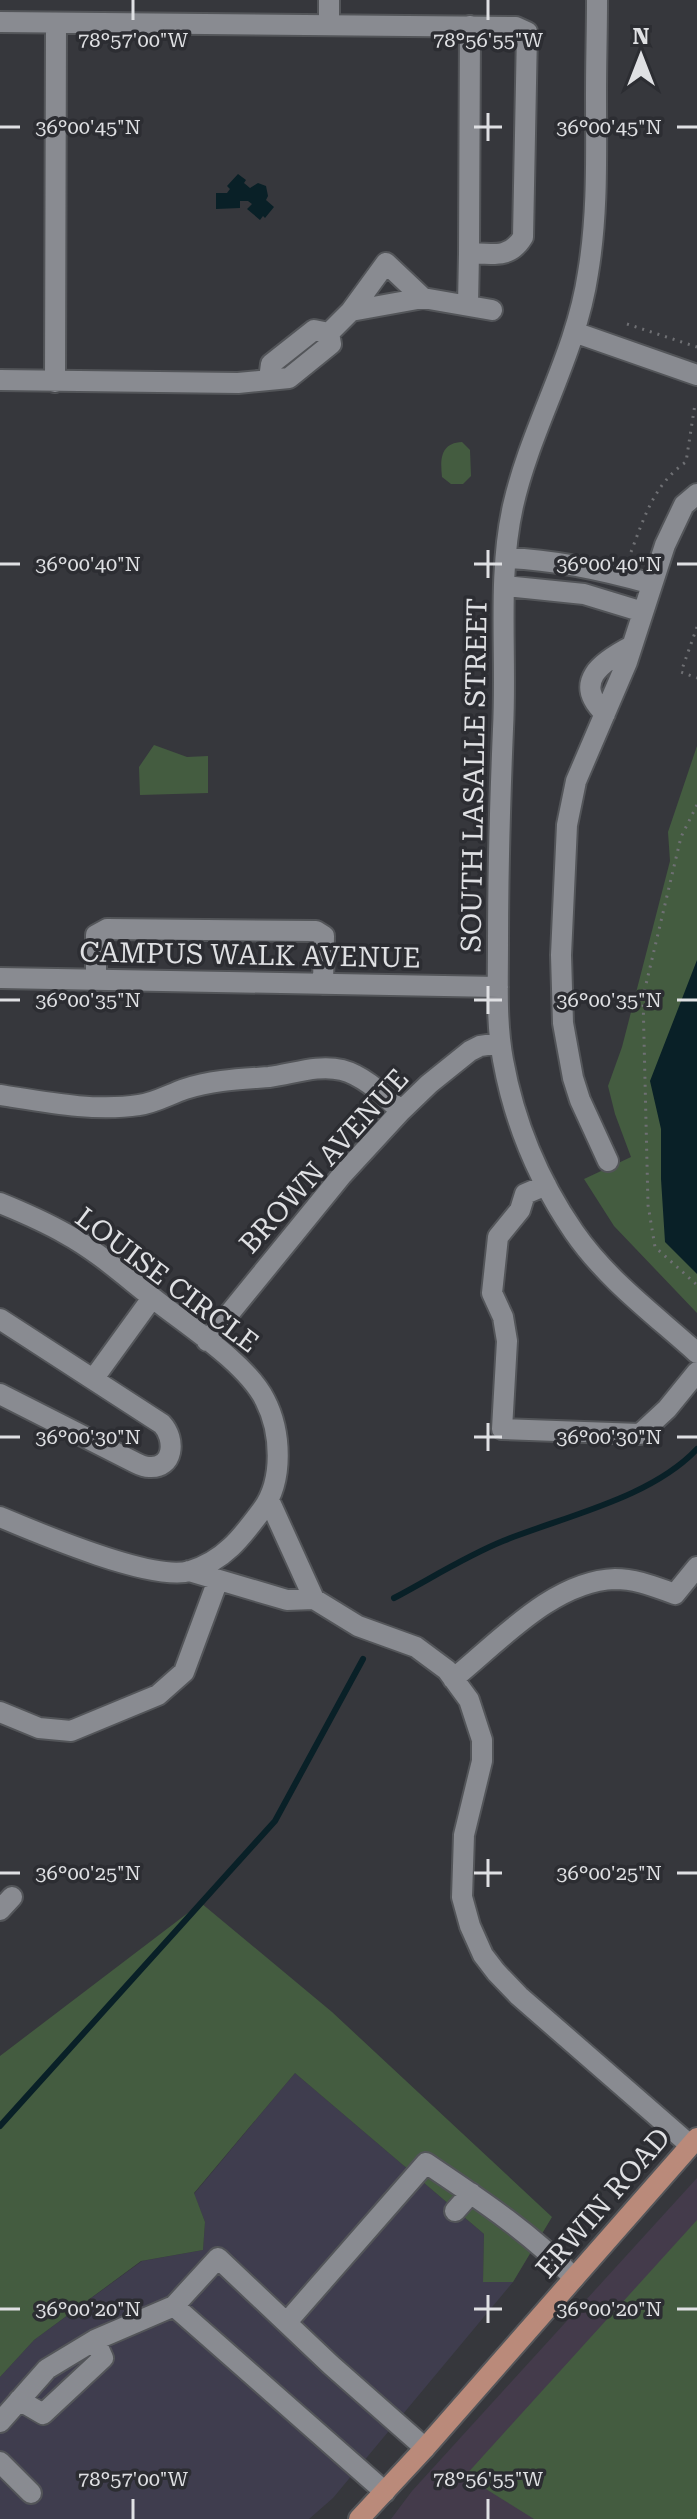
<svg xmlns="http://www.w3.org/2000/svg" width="697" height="2519" font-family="'Roboto Serif',serif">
	<rect width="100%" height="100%" fill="#36373c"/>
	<path fill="#443b4b" d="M697 2178V2519H391L412 2491Z"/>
	<path fill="#3f3d4e" d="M295 2073 484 2234 483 2282H513L333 2498 309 2519H0V2377L34 2340 142 2261 203 2250 205 2222 194 2194Z"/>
	<path fill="#445c40" d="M462 442 470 450 471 476 463 484H451L442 477C440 458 441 443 462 442Z
		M154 745 187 757 208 756V793L140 795 139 767Z
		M697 746V1313L614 1226 584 1179 631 1157 615 1114 608 1086 622 1047 670 861 668 832Z
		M201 1903 332 2012 552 2217 513 2282H483L484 2234 295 2073 194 2193 205 2222 203 2250 141 2261 34 2340 0 2377V2056Z
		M697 2220V2519H534L465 2476Z"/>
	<path fill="#092027" d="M238 174 246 180 244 183 250 188 258 183 266 186 268 196 266 200 274 207 265 218 263 216 260 220 247 209 252 204 248 201H240V208L216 209V193H227L230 189 227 186Z
		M697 960V1274L665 1242 661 1179V1129L650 1081Z"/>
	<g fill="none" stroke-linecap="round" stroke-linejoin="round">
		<path stroke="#092027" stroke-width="6" d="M394 1598C430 1579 466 1556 503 1541 565 1516 651 1498 697 1449
			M0 2126 275 1821 363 1659"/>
		<defs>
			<path id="minor" d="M597 0C597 31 596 62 596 94 596 154 598 214 588 273 576 355 531 426 513 506 497 578 507 655 503 729 500 801 498 873 498 945 498 983 496 1022 503 1060 514 1121 539 1181 574 1232 607 1280 655 1315 697 1353
				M0 22 516 27 527 32 523 237C510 259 492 254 469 253L468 305
				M329 24V0
				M469 253 470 26
				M351 311 386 263 423 298
				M574 332 697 375
				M329 333 351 311 423 298 492 310
				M269 379 271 364 314 330 329 333
				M0 380 238 383 289 378 331 344 329 333
				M55 382 56 23
				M506 558C557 560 603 570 652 584
				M505 586 584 594 643 612
				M605 714C572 682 601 662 632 646
				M0 978 498 987
				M96 980V935L107 929 316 931 324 936 323 984
				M0 1095C45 1102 94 1112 139 1105 155 1103 170 1094 185 1089 212 1080 241 1079 269 1077 293 1074 318 1064 342 1070 365 1076 384 1096 401 1111
				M608 1161 580 1100 573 1078 563 1023 561 955 567 825 576 781 627 662 665 545 684 505 697 494
				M546 1185 525 1194 520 1210 498 1237 492 1293 503 1317 507 1341 502 1429 640 1434 667 1409 697 1372
				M0 1203C22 1212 45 1222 66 1234 99 1252 128 1279 158 1302 190 1327 247 1364 265 1400 281 1431 284 1480 262 1510 242 1537 224 1561 190 1571 153 1582 38 1533 0 1517
				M0 1319 162 1424C176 1439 174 1469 149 1467 145 1467 140 1465 136 1463L0 1394
				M207 1341 342 1175 401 1111 429 1084 470 1051 480 1046 500 1043
				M94 1378 152 1298
				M269 1500 314 1599
				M189 1571 287 1600 314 1599 358 1626 416 1647 447 1670 469 1700 482 1740V1761L464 1835 462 1897 470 1926 483 1955 496 1972 519 1996 690 2145
				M453 1679C499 1642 553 1581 615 1579 637 1579 655 1587 675 1594L697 1567
				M0 1712 39 1728 71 1731 158 1695 184 1672 218 1580
				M0 1910 12 1897
				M455 2211 471 2193
				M174 2306 385 2492
				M287 2322 426 2163C478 2198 530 2232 574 2278
				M19 2400 43 2414 103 2358 95 2340
				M0 2422 47 2369 95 2340 174 2306 218 2258 331 2365 425 2448
				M0 2462 31 2493"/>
			<path id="major" d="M359 2519 425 2448 697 2138"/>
		</defs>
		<use href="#minor" stroke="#535559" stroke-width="24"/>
		<use href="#major" stroke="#535559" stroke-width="24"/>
		<path stroke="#6f7074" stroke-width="3" stroke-dasharray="2 6" stroke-linecap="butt" d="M627 324 697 347
			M631 552C644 518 654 484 686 462L695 404
			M697 627 681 672 697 678
			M697 805 681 837 643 997 648 1205 655 1247 697 1285"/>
		<use href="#minor" stroke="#898b91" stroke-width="20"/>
		<use href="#major" stroke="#ba8a7a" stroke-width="20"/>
	</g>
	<path fill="none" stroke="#dfe0e3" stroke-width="3" d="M133 0V20M488 0V20M488 113V141M0 127H20M474 127H502M677 127H697M488 550V578M0 564H20M474 564H502M677 564H697M488 986V1014M0 1000H20M474 1000H502M677 1000H697M488 1423V1451M0 1437H20M474 1437H502M677 1437H697M488 1859V1887M0 1873H20M474 1873H502M677 1873H697M488 2295V2323M0 2309H20M474 2309H502M677 2309H697M133 2499V2519M488 2499V2519"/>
	<g text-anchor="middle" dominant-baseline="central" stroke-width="7" stroke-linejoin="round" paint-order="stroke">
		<g font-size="28" fill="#dfe0e3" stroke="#2c2d32">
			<text transform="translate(474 775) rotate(-89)">SOUTH LASALLE STREET</text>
			<text transform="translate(250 955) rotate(1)">CAMPUS WALK AVENUE</text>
			<text transform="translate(324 1161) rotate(-48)">BROWN AVENUE</text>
			<text transform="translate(167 1280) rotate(37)">LOUISE CIRCLE</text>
			<text transform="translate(603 2203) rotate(-49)">ERWIN ROAD</text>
		</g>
	</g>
	<g font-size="20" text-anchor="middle" fill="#dfe0e3" stroke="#2c2d32" stroke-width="7" stroke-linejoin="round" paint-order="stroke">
		<text x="133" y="47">78°57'00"W</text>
		<text x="488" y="47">78°56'55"W</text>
		<text x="88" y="134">36°00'45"N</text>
		<text x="609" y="134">36°00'45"N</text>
		<text x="88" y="571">36°00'40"N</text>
		<text x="609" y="571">36°00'40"N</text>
		<text x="88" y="1007">36°00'35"N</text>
		<text x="609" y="1007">36°00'35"N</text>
		<text x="88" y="1444">36°00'30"N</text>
		<text x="609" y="1444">36°00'30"N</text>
		<text x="88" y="1880">36°00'25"N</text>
		<text x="609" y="1880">36°00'25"N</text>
		<text x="88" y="2316">36°00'20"N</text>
		<text x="609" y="2316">36°00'20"N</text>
		<text x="133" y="2486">78°57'00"W</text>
		<text x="488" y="2486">78°56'55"W</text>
	</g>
	<g transform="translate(641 56)" stroke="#2c2d32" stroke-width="6" paint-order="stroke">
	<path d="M0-6L14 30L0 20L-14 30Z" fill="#dfe0e3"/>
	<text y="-12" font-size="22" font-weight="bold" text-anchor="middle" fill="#dfe0e3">N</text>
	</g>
</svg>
